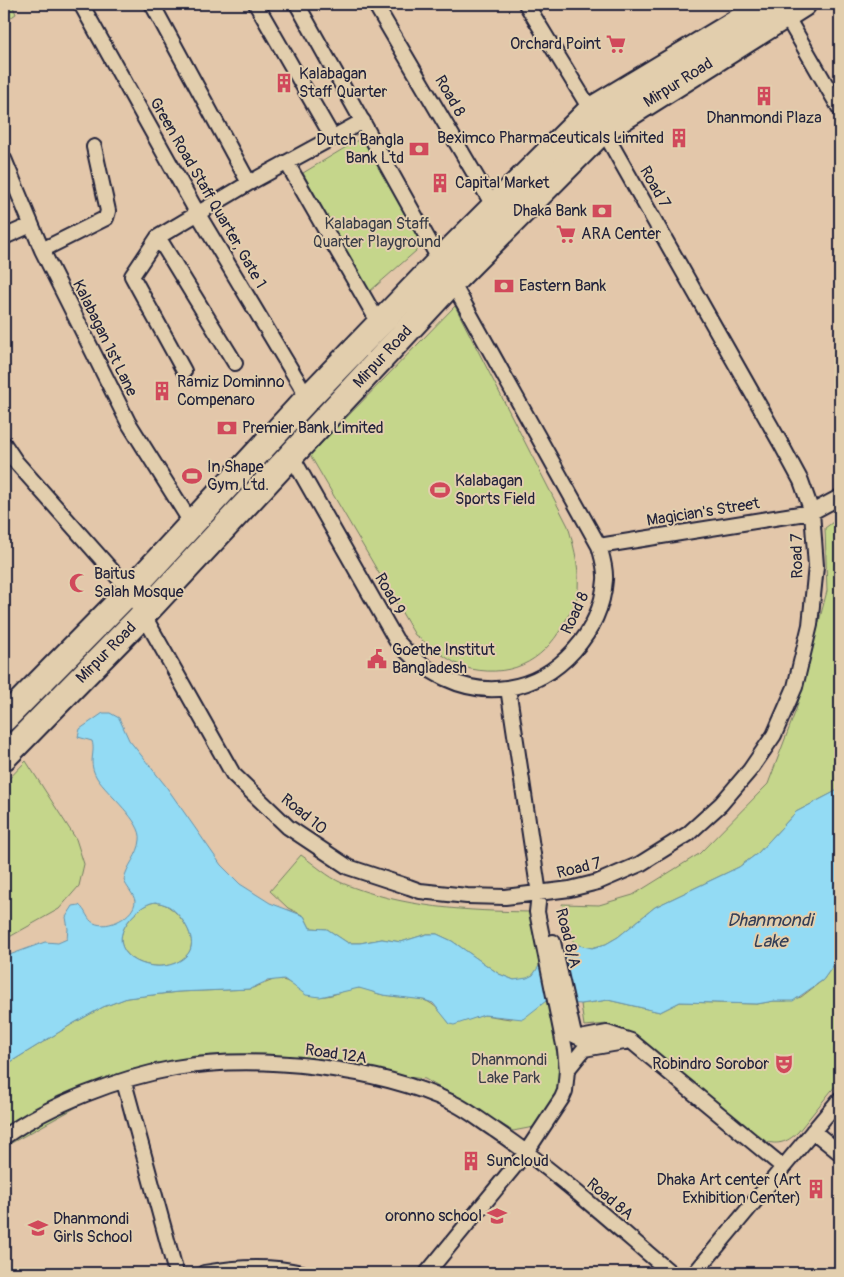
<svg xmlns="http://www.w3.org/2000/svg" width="844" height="1277" font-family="Pangolin,sans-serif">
	<rect width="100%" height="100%" fill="#e3c7aa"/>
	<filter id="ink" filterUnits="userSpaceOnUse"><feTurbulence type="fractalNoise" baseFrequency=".02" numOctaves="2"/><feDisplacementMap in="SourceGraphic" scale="10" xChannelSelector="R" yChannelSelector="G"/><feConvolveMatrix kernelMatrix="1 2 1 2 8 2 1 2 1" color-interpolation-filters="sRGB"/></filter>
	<g filter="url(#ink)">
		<path fill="#c5d68b" stroke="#747c63" d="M4 4H12L16 14 4 22Z
			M363 137 424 244 369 292 303 173Z
			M455 306 568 526C575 550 581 573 577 598 575 605 570 612 567 618 547 658 516 678 471 669 454 666 429 645 415 635L310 455Z
			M840 517V789L796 812 758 853 739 867 655 907 618 937 606 944 592 948 574 944 562 904 599 905 633 895 699 854 768 784 796 710 827 591 825 528Z
			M26 761 76 839 84 864 79 886 59 909 4 940V784Z
			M301 855C314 864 328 877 342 883 403 908 467 911 531 912L542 963 533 975 527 979 514 980 499 974 452 941 437 934H427L401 942 382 939 360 943H348L327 929 310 928 304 916 288 908 270 891Z
			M155 902C160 903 165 904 169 907 182 916 201 942 186 956 161 981 98 957 130 919 137 911 144 904 155 902Z
			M840 956V1080L798 1132C787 1143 776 1146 762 1140L619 1028 608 1024 584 1026 581 1004 608 1000 660 1012 680 1002 757 1004 774 1001H786L801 997 823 980Z
			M276 979C292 979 300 994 317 996 332 998 344 989 358 988 367 988 375 994 384 995 419 1001 427 991 450 1024L484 1015 510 1019 546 1001H554L564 1061 554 1104 539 1126 513 1131 425 1079 230 1057 194 1056 124 1081 4 1147V1066L74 1023 103 1007 127 998 178 992 250 989Z"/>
		<path fill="#93dbf4" stroke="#6691aa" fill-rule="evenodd" d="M103 713H110L119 718 129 740 165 785 221 865 240 884 270 903 304 916 310 928 327 929 348 943H360L382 939 401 942 427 934H437L452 941 499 974 514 980 527 978 533 975 545 957 574 944 592 948 606 944 618 937 655 907 739 867 758 853 796 812 840 789V956L823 980 793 1001H774L757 1004 680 1002 660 1012 608 1000 581 1004 546 1001 523 1019 484 1015 454 1025 450 1024 433 1003 424 1000 383 995 359 988 320 997 306 995 284 979 267 981 250 989 178 992 127 998 103 1007 74 1023 4 1066V957L45 942 58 943 67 939 68 929 66 917 73 906 79 905C86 910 87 920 94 923 108 930 135 916 135 901 134 894 126 887 124 880 126 866 139 855 140 840 143 822 107 794 97 778 87 761 96 754 92 741L78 737 80 729ZM155 902C160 903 165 904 170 907 182 916 201 942 186 956 161 981 98 957 130 919 137 911 144 904 155 902Z"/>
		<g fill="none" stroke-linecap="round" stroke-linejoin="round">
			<defs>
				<path id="street" d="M81 4 198 214 308 398
					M152 4 249 183
					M256 4 333 138
					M375 4 494 207
					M785 14 840 109
					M4 159 42 250 128 422 192 524
					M287 163 380 325
					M4 237 31 225
					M158 237 249 183 363 121
					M42 250 106 218 108 211 94 147
					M184 371 132 276 158 237 235 363
					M4 444 16 462 130 591 233 774 288 827 348 867 409 887 420 891 467 896 505 897 570 889 598 882 640 864 688 834 721 804 750 770 774 735 795 687 810 625 816 566 812 512 801 481 781 444 603 130 526 4
					M291 455 396 640C422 671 464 695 507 688 559 680 601 632 605 580 606 568 602 557 599 546L297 4
					M599 546 812 512 840 497
					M553 942 574 1035 580 1038 607 1033 631 1041 782 1166
					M567 1070 584 1049 630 1041
					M124 1082 176 1273
					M813 1131 840 1153
					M4 1137C50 1104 119 1078 175 1068 257 1054 378 1067 453 1103 468 1110 481 1121 495 1130 557 1172 613 1224 671 1273
					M204 1273C237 1267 269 1265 302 1273
					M427 1273 527 1151 562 1098 565 1091 567 1070 565 1050 537 912 539 894 508 688
					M695 1273 840 1099"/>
				<g id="highway">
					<path d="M4 719 130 591 308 398 440 261 590 111 768 4"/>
					<path id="s1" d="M4 757 142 616 453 281 603 130 803 4"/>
				</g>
			</defs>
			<use href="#street" stroke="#22223b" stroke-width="18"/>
			<use href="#highway" stroke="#22223b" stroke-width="29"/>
			<use href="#street" stroke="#e2cead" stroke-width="14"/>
			<use href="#highway" stroke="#e2cead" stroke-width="25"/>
		</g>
	</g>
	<defs>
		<symbol id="supermarket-bare" viewBox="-9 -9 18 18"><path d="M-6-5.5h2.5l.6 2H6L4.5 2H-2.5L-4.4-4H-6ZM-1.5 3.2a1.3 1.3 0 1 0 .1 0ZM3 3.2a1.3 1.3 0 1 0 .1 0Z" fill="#d1495b" stroke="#e2cead" stroke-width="2.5" paint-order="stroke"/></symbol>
		<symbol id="building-bare" viewBox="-9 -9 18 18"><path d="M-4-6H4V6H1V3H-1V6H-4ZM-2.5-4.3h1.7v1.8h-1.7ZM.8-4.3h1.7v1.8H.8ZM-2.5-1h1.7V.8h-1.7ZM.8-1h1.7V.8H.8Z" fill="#d1495b" stroke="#e2cead" stroke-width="2.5" paint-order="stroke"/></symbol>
		<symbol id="bank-bare" viewBox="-9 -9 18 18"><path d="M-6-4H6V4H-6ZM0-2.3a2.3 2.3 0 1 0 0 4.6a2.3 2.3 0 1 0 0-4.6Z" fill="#d1495b" stroke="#e2cead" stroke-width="2.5" paint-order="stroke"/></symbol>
		<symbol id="stadium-bare" viewBox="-9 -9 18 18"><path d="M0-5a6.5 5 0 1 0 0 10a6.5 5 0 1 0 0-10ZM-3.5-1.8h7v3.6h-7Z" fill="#d1495b" stroke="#e2cead" stroke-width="2.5" paint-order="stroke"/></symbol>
		<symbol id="mosque-bare" viewBox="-9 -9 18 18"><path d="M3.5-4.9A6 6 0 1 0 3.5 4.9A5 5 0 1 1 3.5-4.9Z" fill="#d1495b" stroke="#e2cead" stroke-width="2.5" paint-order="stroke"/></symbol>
		<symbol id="civic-bare" viewBox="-9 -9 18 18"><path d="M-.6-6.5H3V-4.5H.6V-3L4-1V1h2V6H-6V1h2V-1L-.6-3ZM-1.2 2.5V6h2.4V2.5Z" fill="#d1495b" stroke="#e2cead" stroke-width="2.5" paint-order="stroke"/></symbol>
		<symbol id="theatre-bare" viewBox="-9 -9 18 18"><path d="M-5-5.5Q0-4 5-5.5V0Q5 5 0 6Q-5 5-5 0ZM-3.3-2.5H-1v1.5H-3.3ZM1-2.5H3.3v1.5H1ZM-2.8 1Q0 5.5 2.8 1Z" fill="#d1495b" stroke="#e2cead" stroke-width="2.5" paint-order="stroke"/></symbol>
		<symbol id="school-bare" viewBox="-9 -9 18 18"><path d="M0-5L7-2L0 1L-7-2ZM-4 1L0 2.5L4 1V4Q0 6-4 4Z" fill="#d1495b" stroke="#e2cead" stroke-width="2.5" paint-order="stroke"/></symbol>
	</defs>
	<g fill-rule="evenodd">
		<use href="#supermarket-bare" x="602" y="30" width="28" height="28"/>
		<use href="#building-bare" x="270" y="69" width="28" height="28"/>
		<use href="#building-bare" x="750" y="82" width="28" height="28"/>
		<use href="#building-bare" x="665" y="124" width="28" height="28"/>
		<use href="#bank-bare" x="405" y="135" width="28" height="28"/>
		<use href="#building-bare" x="426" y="169" width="28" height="28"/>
		<use href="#bank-bare" x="588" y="197" width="28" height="28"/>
		<use href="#supermarket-bare" x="552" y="220" width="28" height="28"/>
		<use href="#bank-bare" x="490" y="272" width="28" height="28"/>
		<use href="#building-bare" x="148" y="377" width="28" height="28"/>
		<use href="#bank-bare" x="213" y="414" width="28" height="28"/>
		<use href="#stadium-bare" x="178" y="462" width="28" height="28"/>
		<use href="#stadium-bare" x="426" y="476" width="28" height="28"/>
		<use href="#mosque-bare" x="65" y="569" width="28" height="28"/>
		<use href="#civic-bare" x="363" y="645" width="28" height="28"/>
		<use href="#theatre-bare" x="770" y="1050" width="28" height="28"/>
		<use href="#building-bare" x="457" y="1147" width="28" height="28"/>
		<use href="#building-bare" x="802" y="1175" width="28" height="28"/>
		<use href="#school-bare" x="483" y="1202" width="28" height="28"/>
		<use href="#school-bare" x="24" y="1214" width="28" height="28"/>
	</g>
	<g text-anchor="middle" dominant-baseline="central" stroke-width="4" stroke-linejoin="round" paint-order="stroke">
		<g font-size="16" fill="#22223b" stroke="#e2cead" text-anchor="start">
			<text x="601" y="44" text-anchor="end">Orchard Point</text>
			<text x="299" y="74">Kalabagan<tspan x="299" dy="18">Staff Quarter</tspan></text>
			<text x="764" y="118" text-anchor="middle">Dhanmondi Plaza</text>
			<text x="664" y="138" text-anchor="end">Beximco Pharmaceuticals Limited</text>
			<text x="404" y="140" text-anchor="end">Dutch Bangla<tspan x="404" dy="18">Bank Ltd</tspan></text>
			<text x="455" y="183">Capital Market</text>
			<text x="587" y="211" text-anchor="end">Dhaka Bank</text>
			<text x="581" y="234">ARA Center</text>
			<text x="519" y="286">Eastern Bank</text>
			<text x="177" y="382">Ramiz Dominno<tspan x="177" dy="18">Compenaro</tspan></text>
			<text x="242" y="428">Premier Bank Limited</text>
			<text x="207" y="467">In Shape<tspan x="207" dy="18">Gym Ltd.</tspan></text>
			<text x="455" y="481">Kalabagan<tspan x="455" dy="18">Sports Field</tspan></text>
			<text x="94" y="574">Baitus<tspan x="94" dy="18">Salah Mosque</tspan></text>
			<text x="392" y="650">Goethe Institut<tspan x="392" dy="18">Bangladesh</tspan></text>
			<text x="769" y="1064" text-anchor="end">Robindro Sorobor</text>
			<text x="486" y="1161">Suncloud</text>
			<text x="801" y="1180" text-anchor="end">Dhaka Art center (Art<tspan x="801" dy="18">Exhibition Center)</tspan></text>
			<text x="482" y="1216" text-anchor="end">oronno school</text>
			<text x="53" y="1219">Dhanmondi<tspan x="53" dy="18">Girls School</tspan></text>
		</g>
		<g font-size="16" fill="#22223b" stroke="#e2cead">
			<text stroke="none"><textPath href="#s1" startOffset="956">Mirpur Road</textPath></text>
			<text transform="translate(450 96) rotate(60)">Road 8</text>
			<text transform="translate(655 187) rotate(60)">Road 7</text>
			<text transform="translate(208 193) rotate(60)">Green Road Staff Quarter, Gate 1</text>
			<text transform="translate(105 338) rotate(64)">Kalabagan 1st Lane</text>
			<text stroke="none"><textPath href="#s1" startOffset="551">Mirpur Road</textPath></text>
			<text transform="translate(703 512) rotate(-9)">Magician's Street</text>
			<text transform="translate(797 556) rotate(-91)">Road 7</text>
			<text transform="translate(390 594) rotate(60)">Road 9</text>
			<text transform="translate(575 613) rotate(-65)">Road 8</text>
			<text stroke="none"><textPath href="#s1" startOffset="146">Mirpur Road</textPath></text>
			<text transform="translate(304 814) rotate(39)">Road 10</text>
			<text transform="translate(579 868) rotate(-14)">Road 7</text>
			<text transform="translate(568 938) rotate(76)">Road 8/A</text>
			<text transform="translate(336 1054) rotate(8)">Road 12A</text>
			<text transform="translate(610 1199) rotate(40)">Road 8A</text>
		</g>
		<g font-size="16" fill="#3a3d47" stroke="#e2cead">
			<text x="377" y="224">Kalabagan Staff<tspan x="377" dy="18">Quarter Playground</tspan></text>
			<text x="509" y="1060">Dhanmondi<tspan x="509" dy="18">Lake Park</tspan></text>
		</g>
		<g font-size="18" font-style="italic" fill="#333e57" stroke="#e2cead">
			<text x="770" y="920">Dhanmondi<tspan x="770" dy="21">Lake</tspan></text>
		</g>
	</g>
	<rect width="844" height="1277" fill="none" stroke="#e2cead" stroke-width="20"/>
	<rect x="10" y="10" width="824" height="1257" fill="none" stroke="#22223b" stroke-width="2" filter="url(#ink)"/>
</svg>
